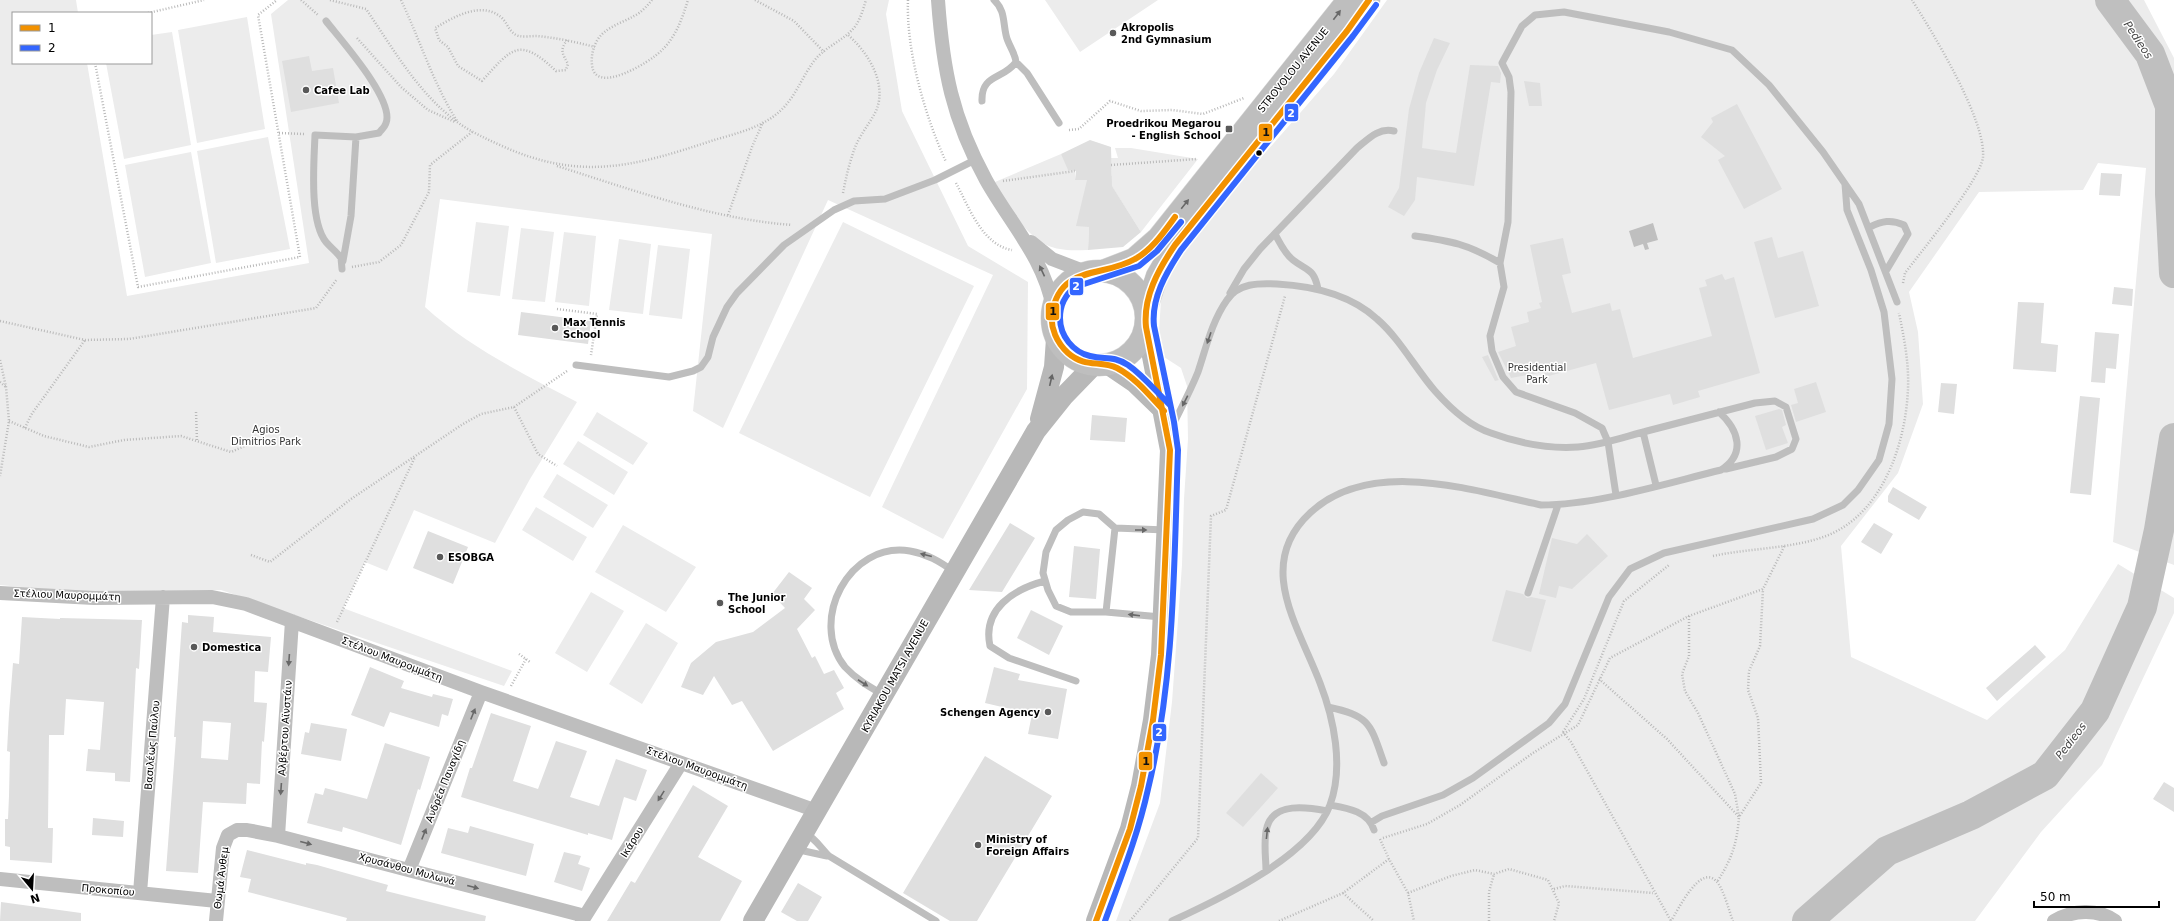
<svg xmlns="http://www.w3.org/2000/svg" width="2174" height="921" font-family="'DejaVu Sans',sans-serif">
	<rect width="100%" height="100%" fill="#fff"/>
	<path fill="#ececec" d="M0 0H76L78 13H13V63H87L127 296 309 263 271 14 288 0H889L886 14 902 111 968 246 1028 282 1027 389 943 539 882 507 993 275 828 200 723 428 693 411 712 234 440 199 425 307C470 348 524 374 577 402L530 479 495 543 414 510 387 571 365 562 343 608 512 671 504 686 221 590 74 592 0 585Z
		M1045 0H1158L1080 52Z
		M1387 0H2144L2174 58V565L2113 542 2146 168 2098 163 2083 190 1979 192 1909 292 1918 332 1923 404 1898 473 1841 546 1851 657 1987 720 2065 650 2118 564 2174 598V613L2102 765 2041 832 1975 921H1116L1160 803 1172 702 1182 565 1184 499 1188 439 1187 386 1181 368 1164 357 1159 333 1162 282 1178 257 1232 191 1334 74Z
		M247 17 265 129 197 143 178 30Z
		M172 32 191 145 124 159 106 63H151V35Z
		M268 137 290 249 216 263 197 151Z
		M1115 148H1131L1198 159 1141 232 1106 177 1112 176 1111 158H1118Z
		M191 152 211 263 145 277 125 165Z
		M1061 154 1075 171V180H1087L1089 227 1088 250C1079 250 1069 251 1060 249 1029 245 1008 206 995 182Z
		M476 222 509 226 500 296 467 292Z
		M843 222 974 286 870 497 739 433Z
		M521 228 554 232 545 302 512 299Z
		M564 232 596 236 589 306 555 302Z
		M619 239 651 244 643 314 609 310Z
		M658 245 690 249 682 319 649 315Z
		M597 412 648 443 633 465 583 435Z
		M578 441 628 472 614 495 563 464Z
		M557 474 608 505 593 528 543 497Z
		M536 507 587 537 573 561 522 530Z
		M623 525 696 567 666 612 595 572Z
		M591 592 624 611 587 672 555 653Z
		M646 623 678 643 642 704 609 684Z"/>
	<path fill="#bfbfbf" d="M1653 223 1658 240 1647 243 1649 249 1645 250 1643 244 1634 247 1629 231Z"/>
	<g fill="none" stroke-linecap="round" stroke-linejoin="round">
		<path stroke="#bfbfbf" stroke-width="30" d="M2110 0 2150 54 2170 106V194L2174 273
			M1807 921 1887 851 1971 815 2045 775 2095 711 2142 607 2159 530 2174 438"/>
	</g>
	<path fill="#dfdfdf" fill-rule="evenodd" d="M1434 38 1450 43 1437 70 1426 103 1422 148 1456 153 1470 65 1498 66 1501 73 1500 83 1491 82 1474 186 1417 177 1415 200 1404 216 1388 207 1399 188 1409 109 1419 73Z
		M309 56 312 71 333 68 339 103 291 112 282 61Z
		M1524 81 1540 83 1542 106H1529Z
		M1737 104 1782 189 1744 209 1718 160 1725 156 1701 137 1713 122 1711 118Z
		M1090 140 1111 147 1112 186 1141 232 1123 247 1088 250 1089 227 1076 226 1087 180H1075L1076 171 1068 170 1061 154Z
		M2101 173 2122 174 2120 196 2099 195Z
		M1772 237 1778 258 1803 251 1819 306 1775 318 1754 242Z
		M1563 238 1571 273 1562 275 1572 313 1610 303 1612 311 1620 309 1633 358 1712 336 1699 288 1707 286 1705 280 1722 274 1725 280 1734 277 1760 373 1698 391 1700 397 1673 405 1670 394 1609 410 1596 363 1545 377 1544 372 1511 378 1498 352 1516 346 1511 327 1529 322 1527 312 1541 308 1539 303 1542 302 1530 245Z
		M2114 287 2133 289 2132 306 2112 304Z
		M2018 302 2044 303 2041 343 2058 345 2056 372 2013 369Z
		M521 312 591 321 588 344 518 335Z
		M2095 332 2119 334 2116 369 2106 368 2105 383 2091 382Z
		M1488 355 1498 379 1499 380 1495 381 1482 357Z
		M1816 382 1826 412 1796 422 1791 405 1798 403 1794 389Z
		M1941 383 1957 384 1954 414 1938 412Z
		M2080 396 2100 398 2091 495 2070 493Z
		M1779 409 1782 410 1786 425 1782 427 1788 443 1766 450 1755 416Z
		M1092 415 1127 418 1125 442 1090 440Z
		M1893 487 1927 507 1919 520 1888 502V496Z
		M1010 523 1035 538 1002 592 969 590Z
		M1874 523 1893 534 1881 554 1861 542Z
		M428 531 468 547 453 584 413 568Z
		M1587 534 1608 556 1572 589 1559 586 1556 598 1539 594 1552 538 1577 544Z
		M1074 546 1100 549 1096 599 1069 597Z
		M789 572 812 588 804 599 815 610 797 629 812 658 815 656 824 674 834 670 844 688 836 693 844 709 773 751 742 701 732 705 714 676 703 695 681 687 691 663 716 642 753 632 785 608 772 594Z
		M1506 590 1523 594 1527 598 1531 597 1546 600 1531 652 1492 641Z
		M1031 610 1063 626 1049 655 1017 638Z
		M188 615 214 617 213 632 271 637 268 672 255 671 254 702 267 703 264 742 262 741 260 784 247 783 246 804 203 802 198 873 166 871 176 737H174L182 622 188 623ZM203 721 231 723 228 760 201 758Z
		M22 617 60 619V618L142 620 139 669 136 668 130 782 115 781V773L86 771 88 749 100 750 104 702 66 699 64 735H49L48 828H53L52 863 10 860V847L5 846V819H8L9 796 10 752 7 751 9 714 13 663 19 664Z
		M2035 645 2046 657 1997 701 1986 688Z
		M370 667 404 681 401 688 432 697 433 694 453 699 448 716 442 714 439 727 390 712 384 727 351 715Z
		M994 667 1020 674 1018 680 1067 689 1058 739 1028 734 1032 714 985 703Z
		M491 713 531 726 513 781 538 789 556 741 587 751 570 797 599 806 616 759 647 770 636 801 624 797 612 840 588 833V835L461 797 470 768H472Z
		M311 723 347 729 341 761 301 754 305 732 309 733Z
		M385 743 430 757 420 790 418 789 401 845 343 827 342 832 307 823 315 793 323 795 325 788 367 799Z
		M985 756 1052 796 977 921H950L903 893Z
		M1261 773 1278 788 1243 827 1226 813Z
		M2164 782 2174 788V812L2153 799Z
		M693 785 728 806 698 857 742 881 720 921H607L631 881 635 883Z
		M93 818 124 821 123 837 92 835Z
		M470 826 534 844 526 876 441 853 448 828 468 833Z
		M247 850 306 865V863L317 865 388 885 386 891 486 916 485 921H346L347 918 248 892 251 879 240 877Z
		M564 852 581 856 578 864 590 868 582 891 554 882Z
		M798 883 822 897 808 921H797L781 912Z
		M1 902 81 913V921H0Z"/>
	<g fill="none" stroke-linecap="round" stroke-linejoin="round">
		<defs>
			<path id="primary" d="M1052 318a47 47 0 1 1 94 0a47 47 0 1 1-94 0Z
				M1103 271 1134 259 1158 238 1348 0
				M1146 310 1157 276 1175 245 1347 31 1369 0"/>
		</defs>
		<use href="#primary" stroke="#dbdbdb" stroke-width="23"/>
		<path stroke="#b9b9b9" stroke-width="2.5" stroke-dasharray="1 2" stroke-linecap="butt" d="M301 0 318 15
			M330 0 366 9C394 50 419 95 460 124 473 133 487 139 502 146 580 181 633 167 711 141 734 134 762 128 780 111 795 98 802 77 814 61 824 48 840 42 851 31 859 24 863 10 866 0
			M401 0C420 40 433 83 457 121
			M652 0C647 6 641 13 634 16 622 23 606 27 598 39 593 47 591 56 592 65 595 96 650 62 661 51 676 37 682 19 688 0
			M755 0 794 21 824 52
			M908 0C906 51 925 116 946 162
			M148 13 204 0
			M357 38 401 87 428 110 455 122
			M567 40C559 51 563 54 568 64L566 70 556 71C519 36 512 48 482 81L458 66 448 47 439 40 435 28C454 17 482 0 502 18 508 24 510 34 519 36 524 37 531 36 537 36 557 38 576 42 595 47
			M95 63 138 287 300 257 258 15 277 0
			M1069 130 1079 129 1110 101 1141 111 1172 110 1203 114 1244 98
			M279 133 304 134
			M1111 165 1197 159
			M557 166C633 190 712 219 792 225
			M1003 181 1075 171
			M956 183C969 207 982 245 1012 250
			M843 193C846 177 850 160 856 145 861 134 869 124 875 113 889 85 868 52 847 34
			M728 215 752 147 763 122
			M352 267 379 262 401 245 429 192 430 165 472 132
			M1903 283 1905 273C1921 252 1981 179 1983 157 1986 120 1933 33 1912 0
			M557 309 597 314 591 355
			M0 321 85 340 129 339 316 308 337 279
			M0 360 6 387 9 421 0 476
			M0 382 6 387
			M514 407 567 371
			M196 412 197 441
			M9 421 44 436 89 447 124 440 181 436 231 452 261 439
			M25 428 31 415 85 340
			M251 555 270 562 351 499 463 424 481 414 514 407 538 454 557 466
			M1713 556C1750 548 1791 549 1826 536 1883 514 1906 443 1908 388 1909 362 1904 338 1899 313
			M1689 616V656L1682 674 1685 691 1698 713 1735 794 1739 817 1761 783 1758 718 1748 690 1749 671 1760 646 1763 589
			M337 622 415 457
			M519 654 530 662
			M1599 679 1667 739 1739 817C1737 843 1732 859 1717 882
			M511 686 526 659
			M1563 732 1584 699 1624 601 1669 565
			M1563 732 1571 742 1671 921
			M1383 838 1427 824 1460 805 1533 753 1578 725 1610 658 1689 616 1763 589 1785 545
			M1380 839 1389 859 1408 893 1414 921
			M1554 889 1565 886 1653 893
			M1343 893 1374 921
			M1408 893 1451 876 1475 870 1494 874 1509 869 1548 880 1559 903 1554 921
			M1130 921 1198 838 1211 516 1226 510 1285 296
			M1279 921 1343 893 1389 859
			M1489 921V892L1494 874
			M1671 921C1678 910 1700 864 1716 881 1723 887 1729 911 1733 921"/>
		<path stroke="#bebebe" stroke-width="7" d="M326 21C340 39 395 100 386 123 385 127 381 130 379 133L356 137 315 135C314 162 309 221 326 242 331 248 337 252 341 258L342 269
			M1016 62 1027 73 1059 123
			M982 101C981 74 1003 80 1016 62 1015 52 1008 45 1006 35 1003 22 1005 10 994 0
			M1870 227C1882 221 1891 219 1904 225L1908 234 1886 271
			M1275 234C1280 243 1284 253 1293 260 1307 271 1314 268 1318 289
			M1415 236C1451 241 1468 244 1500 263
			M343 261 351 216 356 137
			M1230 293 1244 269 1260 249 1357 148C1368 139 1379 127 1394 131
			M576 365 669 377 693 371 701 367 708 357 713 337 727 307 737 293 784 245 834 210 854 201 885 199 935 180 975 160
			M1171 429C1180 410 1190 392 1198 372 1206 348 1212 321 1227 300 1238 283 1259 283 1277 284 1313 286 1350 294 1377 319 1400 339 1415 368 1435 391 1450 408 1469 426 1491 433 1518 443 1549 449 1578 447 1602 445 1624 437 1647 431 1683 422 1719 412 1755 403L1775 401 1786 407 1796 439 1792 449 1776 457 1726 469
			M1643 432 1656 485
			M1616 495 1608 442 1602 428 1575 413 1516 392 1503 377 1492 351 1490 336 1504 287 1500 263 1508 222 1511 92 1509 77 1502 63 1522 26 1535 15 1564 12 1669 32 1732 50 1769 85 1823 152 1859 204 1897 302
			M1045 581C1014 589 982 609 990 646L1009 658 1076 681
			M1528 593 1558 505
			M1106 612 1115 528
			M1161 617 1106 612H1071L1056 606 1048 590 1043 573 1046 552 1056 530 1068 520 1083 512 1099 514 1115 528 1166 530
			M882 694C868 686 856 679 845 667 808 621 849 541 910 551 927 554 939 561 953 571
			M1328 707C1370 716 1370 723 1384 763
			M1330 805C1347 808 1368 811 1374 830
			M1372 822 1382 816 1443 795 1473 778 1549 723 1565 704 1609 597 1630 569 1664 553 1813 519 1843 505 1858 490 1879 460 1889 424 1892 379 1884 312 1871 270 1847 210 1845 184
			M805 833C815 838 821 848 829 856L936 921
			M797 847 804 851 827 856
			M1266 871C1266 858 1263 840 1267 827 1274 802 1307 807 1327 811
			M1172 921C1220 899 1311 856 1330 805 1344 767 1334 719 1320 683 1299 627 1254 565 1310 513 1370 457 1471 490 1541 505 1597 505 1667 483 1721 470 1746 454 1739 430 1719 412"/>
		<path stroke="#bebebe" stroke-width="14" d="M938 0C943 70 952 118 986 180 1010 223 1044 258 1053 308
			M1031 242 1052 259 1086 272
			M0 593 94 598 212 597 246 604 481 692 817 811
			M278 836 292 621
			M409 870 481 692
			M0 879 217 901
			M140 893 163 597
			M216 921 223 848 228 835 237 830H247L278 836 585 916
			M582 921 681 763
			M2054 921C2073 910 2097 908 2115 921"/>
		<path stroke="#b8b8b8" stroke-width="20" d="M1107 364 1135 383 1164 411
			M1040 419 1054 367 1056 339
			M753 921 1036 431 1064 396 1094 365
			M1096 921 1130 829 1141 786 1153 720 1161 655 1170 450 1146 325"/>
		<use href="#primary" stroke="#bebebe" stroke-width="22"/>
		<defs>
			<path id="bus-1" d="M1164 411C1150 396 1136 378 1117 368 1100 360 1085 368 1068 353 1057 343 1050 328 1052 313 1061 264 1102 278 1135 259 1152 250 1164 232 1175 217
				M1096 921 1130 829 1141 786 1153 720 1161 655 1170 450 1146 327C1143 297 1158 270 1175 245L1347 31 1369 0"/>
			<path id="bus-2" d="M1170 405C1156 392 1144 376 1128 365 1112 355 1106 360 1090 356 1073 352 1060 336 1060 318 1060 305 1065 295 1075 287L1139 266 1157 251 1181 222
				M1105 921C1121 877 1138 835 1148 789 1175 679 1174 562 1178 450L1174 422 1154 326C1151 298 1166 273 1181 250L1353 36 1376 5"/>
		</defs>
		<use href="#bus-1" stroke="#fff" stroke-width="9"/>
		<use href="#bus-2" stroke="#fff" stroke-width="9"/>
		<use href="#bus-1" stroke="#f29100" stroke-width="6"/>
		<use href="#bus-2" stroke="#36f" stroke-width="6"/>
	</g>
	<defs><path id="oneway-solid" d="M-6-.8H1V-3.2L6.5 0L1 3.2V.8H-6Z"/></defs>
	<g fill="#686868">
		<use href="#oneway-solid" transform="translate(1337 15) rotate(-53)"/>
		<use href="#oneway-solid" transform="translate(1185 204) rotate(-51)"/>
		<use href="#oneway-solid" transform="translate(1042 271) rotate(-115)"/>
		<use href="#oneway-solid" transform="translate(1209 338) rotate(109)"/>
		<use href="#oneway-solid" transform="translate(1185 401) rotate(117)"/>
		<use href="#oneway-solid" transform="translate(1141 530)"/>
		<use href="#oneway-solid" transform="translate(926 555) rotate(-166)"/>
		<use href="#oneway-solid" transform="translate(1134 615) rotate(-173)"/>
		<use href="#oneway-solid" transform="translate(289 660) rotate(94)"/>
		<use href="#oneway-solid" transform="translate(863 683) rotate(33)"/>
		<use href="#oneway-solid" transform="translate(473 714) rotate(-68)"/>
		<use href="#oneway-solid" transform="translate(281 789) rotate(94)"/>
		<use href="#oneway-solid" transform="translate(661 796) rotate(122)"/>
		<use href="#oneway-solid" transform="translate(1267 833) rotate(-84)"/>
		<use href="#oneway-solid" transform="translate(424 834) rotate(-68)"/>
		<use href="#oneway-solid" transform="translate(306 843) rotate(15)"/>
		<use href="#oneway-solid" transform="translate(473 887) rotate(15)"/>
	</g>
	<use fill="#656565" href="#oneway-solid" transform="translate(1051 380) rotate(-77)"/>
	<g fill="#595959" stroke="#fff" stroke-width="1.5">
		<circle cx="1113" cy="33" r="4"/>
		<circle cx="306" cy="90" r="4"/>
		<rect x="1225" y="125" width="8" height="8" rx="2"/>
		<circle cx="555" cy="328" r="4"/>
		<circle cx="440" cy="557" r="4"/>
		<circle cx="720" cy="603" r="4"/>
		<circle cx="194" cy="647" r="4"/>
		<circle cx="1048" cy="712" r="4"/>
		<circle cx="978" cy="845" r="4"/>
	</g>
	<circle fill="#000" stroke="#fff" stroke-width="1.5" cx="1259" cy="153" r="3.5"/>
	<g text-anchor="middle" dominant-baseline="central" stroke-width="3" stroke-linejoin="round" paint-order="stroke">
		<g font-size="10" font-weight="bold" fill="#000" stroke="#fff" text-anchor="start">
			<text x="1121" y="27">Akropolis<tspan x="1121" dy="12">2nd Gymnasium</tspan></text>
			<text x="314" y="90">Cafee Lab</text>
			<text x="1221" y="123" text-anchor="end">Proedrikou Megarou<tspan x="1221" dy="12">- English School</tspan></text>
			<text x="563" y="322">Max Tennis<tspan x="563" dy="12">School</tspan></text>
			<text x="448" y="557">ESOBGA</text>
			<text x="728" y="597">The Junior<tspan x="728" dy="12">School</tspan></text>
			<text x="202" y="647">Domestica</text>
			<text x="1040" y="712" text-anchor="end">Schengen Agency</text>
			<text x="986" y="839">Ministry of<tspan x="986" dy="12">Foreign Affairs</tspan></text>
		</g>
		<g font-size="10" fill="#000" stroke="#fff">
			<text transform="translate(1293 70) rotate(-51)">STROVOLOU AVENUE</text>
			<text transform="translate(67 595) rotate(2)">Στέλιου Μαυρομμάτη</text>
			<text transform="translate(392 659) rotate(21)">Στέλιου Μαυρομμάτη</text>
			<text transform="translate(895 676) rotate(-61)">KYRIAKOU MATSI AVENUE</text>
			<text transform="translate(285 728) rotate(-86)">Αλβέρτου Αϊνστάιν</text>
			<text transform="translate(152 745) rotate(-85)">Βασιλέως Παύλου</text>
			<text transform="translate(697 768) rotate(20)">Στέλιου Μαυρομμάτη</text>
			<text transform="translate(445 781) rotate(-68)">Ανδρέα Παναγίδη</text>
			<text transform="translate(632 842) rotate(-58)">Ικάρου</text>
			<text transform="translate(407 869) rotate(15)">Χρυσάνθου Μυλωνά</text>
			<text transform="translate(221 878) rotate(-83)">Θωμά Άνθεμ</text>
			<text transform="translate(108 890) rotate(5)">Προκοπίου</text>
		</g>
		<g font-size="10" fill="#333" stroke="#fff">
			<text x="1537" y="367">Presidential<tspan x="1537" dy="12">Park</tspan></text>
			<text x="266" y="429">Agios<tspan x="266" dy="12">Dimitrios Park</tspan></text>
		</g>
		<g font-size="11" font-style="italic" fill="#444" stroke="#fff">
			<text transform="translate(2138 40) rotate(56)">Pedieos</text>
			<text transform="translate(2071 741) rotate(-52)">Pedieos</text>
		</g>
	</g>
	<g stroke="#fff" stroke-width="1.5">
		<rect x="1284" y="103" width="15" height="19" rx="4" fill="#36f"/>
		<rect x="1258" y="123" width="15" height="19" rx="4" fill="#f29100"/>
		<rect x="1069" y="277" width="15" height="19" rx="4" fill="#36f"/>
		<rect x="1045" y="302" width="15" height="19" rx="4" fill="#f29100"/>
		<rect x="1152" y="723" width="15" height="19" rx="4" fill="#36f"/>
		<rect x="1138" y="751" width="15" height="20" rx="4" fill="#f29100"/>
	</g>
	<g font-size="11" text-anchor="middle" font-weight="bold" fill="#fff">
		<text x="1291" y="117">2</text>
		<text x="1076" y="290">2</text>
		<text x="1159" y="736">2</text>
	</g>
	<g font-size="11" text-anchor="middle" font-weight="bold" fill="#111">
		<text x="1266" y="136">1</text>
		<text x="1053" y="315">1</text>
		<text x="1146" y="765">1</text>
	</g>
	<rect x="12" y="12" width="140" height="52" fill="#ffffff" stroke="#999999"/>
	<rect x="20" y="25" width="20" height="6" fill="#f29100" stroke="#999999"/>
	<text x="48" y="32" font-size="12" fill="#000000">1</text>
	<rect x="20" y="45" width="20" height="6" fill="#3366ff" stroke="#999999"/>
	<text x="48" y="52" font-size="12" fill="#000000">2</text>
	<g transform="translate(32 889) rotate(162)" stroke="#ffffff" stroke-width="3" paint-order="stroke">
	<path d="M0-3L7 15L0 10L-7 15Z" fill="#000000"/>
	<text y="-6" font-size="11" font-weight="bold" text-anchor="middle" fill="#000000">N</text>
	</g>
	<path d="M2034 901v6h125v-6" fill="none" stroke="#000000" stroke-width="2"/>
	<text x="2040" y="901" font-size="12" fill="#000000" stroke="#ffffff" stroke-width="3" paint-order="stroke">50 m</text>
</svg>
